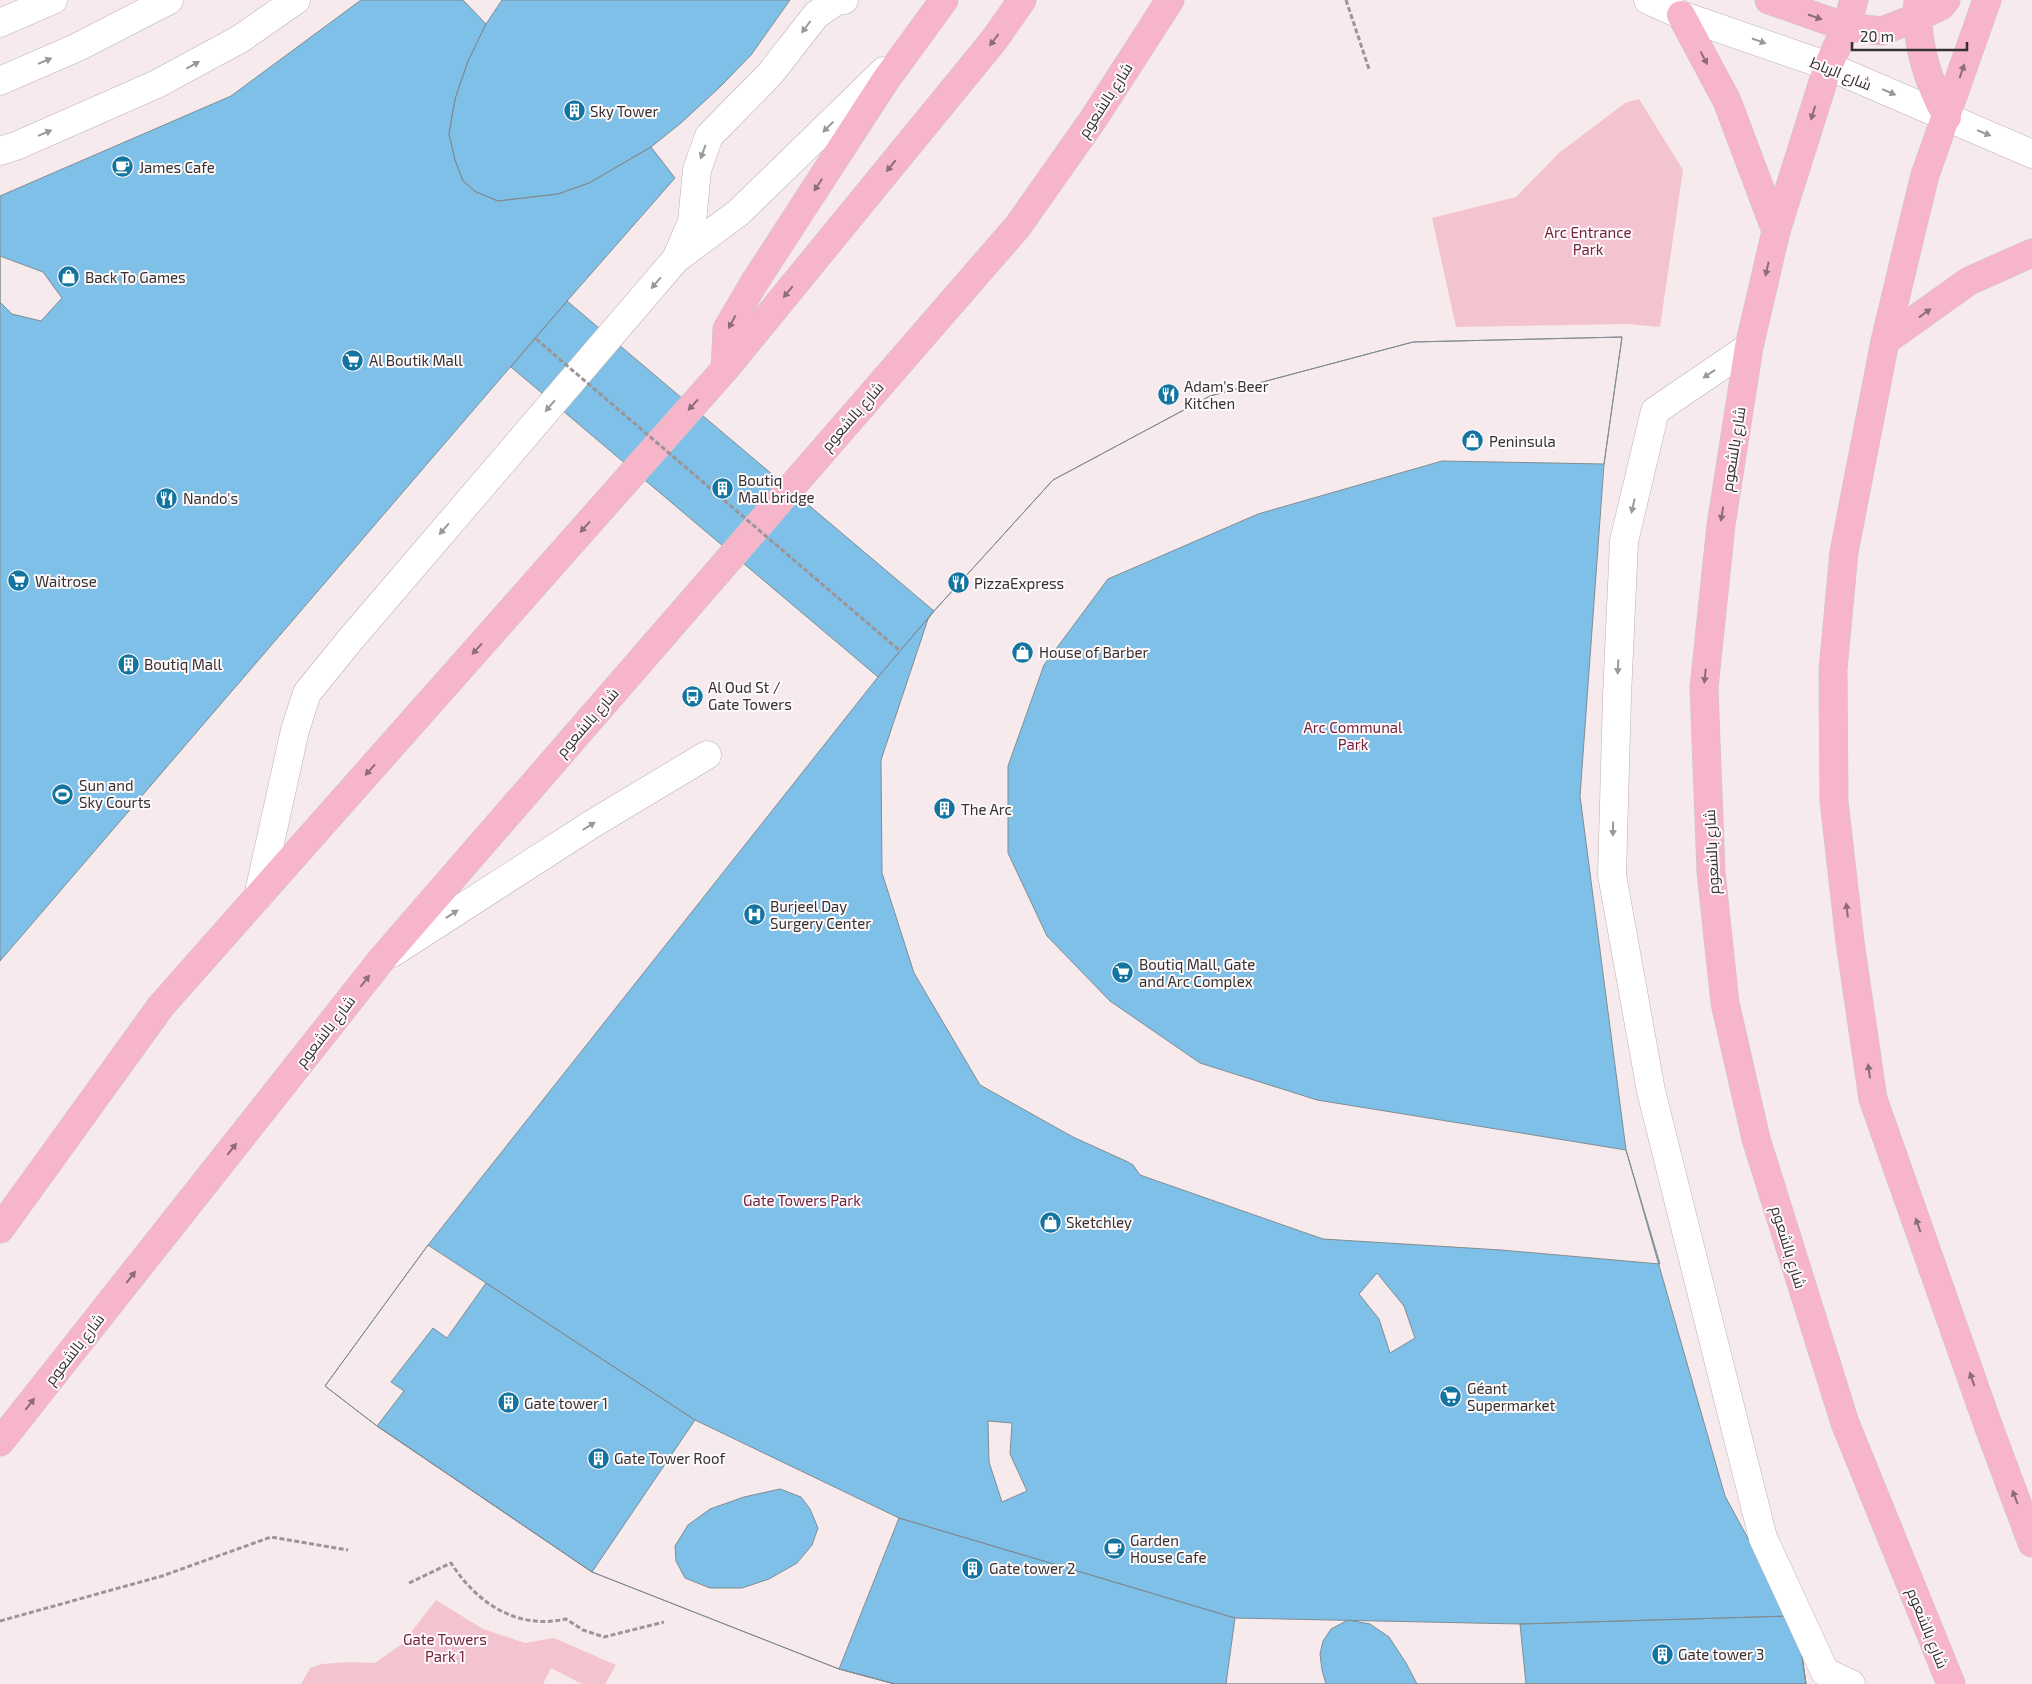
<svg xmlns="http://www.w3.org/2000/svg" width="2032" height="1684" font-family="'Exo 2',Cairo,sans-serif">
	<rect width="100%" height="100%" fill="#f6eaed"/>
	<path fill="#f3c4d0" d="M1639 99 1683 170 1660 327 1627 324 1456 327 1432 218 1516 197 1559 153 1625 103Z
		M436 1600 483 1629 525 1643 554 1638 616 1665 605 1684H582L551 1668 543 1684H301L310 1668 322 1664 348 1662 375 1663 402 1644Z"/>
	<path fill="#7ec0e7" stroke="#828c92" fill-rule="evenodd" d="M361 0H463L486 24 468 61 455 99 449 134 455 160 463 181 476 192 498 201 558 194 589 183 651 147 675 178 567 301 0 961V196L231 96Z
		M502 0H790L751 55 721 86 681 123 651 147 589 183 558 194 498 201 476 192 463 181 455 160 449 134 455 99 468 61 486 24Z
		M0 256 43 272 62 298 41 321 12 314 0 302Z
		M567 301 934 611 878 677 511 367Z
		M1622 337 1604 464 1442 461 1258 514 1108 579 1044 665 1008 766V853L1047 936 1110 1001 1200 1063 1317 1100 1626 1150 1660 1264 1501 1250 1323 1239 1140 1175 1133 1165 1128 1162 1073 1137 980 1085 914 973 882 873 881 760 928 619 934 611 1053 480 1210 396 1413 342Z
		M1622 337 1604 464 1580 796 1626 1150 1725 1496 1790 1616 1799 1636 1806 1684H895L839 1669 592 1572 377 1426 325 1386 428 1245 878 677 934 611 1053 480 1210 396 1413 342Z
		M428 1245 695 1420 592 1572 377 1426 325 1386Z
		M1377 1273 1404 1306 1415 1338 1390 1353 1379 1319 1359 1294Z
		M486 1283 695 1420 899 1518 1235 1618 1520 1624 1790 1616 1799 1636 1806 1684H1417L1406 1663 1389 1637 1370 1624 1348 1620 1331 1629 1323 1641 1320 1654 1322 1670 1326 1684H895L839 1669 592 1572 377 1426 404 1391 391 1382 433 1328 447 1338ZM780 1489 801 1497 810 1509 818 1528 812 1545 797 1563 769 1579 742 1588H710L685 1578 676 1561 675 1546 688 1525 710 1509 744 1497Z
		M988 1421 1012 1423 1010 1454 1027 1491 1002 1502 989 1462Z
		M899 1518 1235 1618 1226 1684H895L839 1669Z
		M1790 1616 1799 1636 1806 1684H1526L1520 1624Z"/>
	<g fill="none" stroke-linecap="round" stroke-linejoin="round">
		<defs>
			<path id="minor" d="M1648 0 1681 15 1828 66 2032 154
				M0 23 53 0
				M0 81 78 47 169 0
				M0 151 16 146 157 84 240 39 296 0
				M676 259 692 222 697 170 709 136 770 74 816 15 836 1 844 0
				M1749 347 1655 411 1624 541 1617 696 1612 875 1651 1091 1763 1538 1825 1672 1851 1684
				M258 897 295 730 307 693 350 640 676 259 738 213 884 71
				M392 953 592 824 707 755"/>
			<path id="major" d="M1769 0 1846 27 1882 31 1918 17 1941 6 1946 0
				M1854 0 1846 27 1828 66 1776 231 1749 347 1721 525 1704 688 1711 872 1725 1003 1756 1139 1845 1423 1951 1684
				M1918 0C1915 41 1928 82 1947 117
				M1987 0 1925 175 1913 224 1885 341 1844 552 1833 670 1834 801 1850 942 1873 1099 1988 1425 2032 1543
				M1681 15 1727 101 1776 231
				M1885 341 1969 281 2032 253
				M725 369 727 329 754 283 885 81 944 0
				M0 1229 161 1006 725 369 994 40 1022 0
				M0 1442 382 959 1018 226 1094 118 1170 0"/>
		</defs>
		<use href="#minor" stroke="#bcafb2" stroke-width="29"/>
		<use href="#major" stroke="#cac9ca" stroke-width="29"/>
		<path stroke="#9d9497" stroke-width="3" stroke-dasharray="5 2.5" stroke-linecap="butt" d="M1346 0 1369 69
			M409 1583 451 1563C477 1603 516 1630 566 1619L583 1630 604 1637 664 1622
			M0 1621 162 1576 271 1537 348 1550"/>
		<use href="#minor" stroke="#fff" stroke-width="28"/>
		<use href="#major" stroke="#f7b5ca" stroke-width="28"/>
		<path stroke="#9d9497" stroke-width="3" stroke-dasharray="5 2.5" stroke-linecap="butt" d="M536 339 900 651"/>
	</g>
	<defs><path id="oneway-solid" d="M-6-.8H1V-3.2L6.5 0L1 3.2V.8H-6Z" transform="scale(1.25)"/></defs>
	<g fill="#8c6c76">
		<use href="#oneway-solid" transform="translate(1815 17) rotate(19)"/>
		<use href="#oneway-solid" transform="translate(994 40) rotate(127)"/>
		<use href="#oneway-solid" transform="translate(1704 58) rotate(62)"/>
		<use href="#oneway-solid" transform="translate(1962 71) rotate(-71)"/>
		<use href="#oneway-solid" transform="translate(1813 113) rotate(107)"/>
		<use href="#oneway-solid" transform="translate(891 166) rotate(129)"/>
		<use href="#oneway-solid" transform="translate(818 185) rotate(123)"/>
		<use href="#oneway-solid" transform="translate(1767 269) rotate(103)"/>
		<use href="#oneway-solid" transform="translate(788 292) rotate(129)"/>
		<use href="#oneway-solid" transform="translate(1925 313) rotate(-36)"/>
		<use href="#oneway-solid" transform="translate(732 322) rotate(118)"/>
		<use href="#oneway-solid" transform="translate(693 405) rotate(132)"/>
		<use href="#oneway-solid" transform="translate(1722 514) rotate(99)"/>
		<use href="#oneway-solid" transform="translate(585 527) rotate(132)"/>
		<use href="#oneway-solid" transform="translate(477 649) rotate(132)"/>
		<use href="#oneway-solid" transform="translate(1705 676) rotate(96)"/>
		<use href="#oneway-solid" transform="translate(370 770) rotate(132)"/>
		<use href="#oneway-solid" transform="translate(1847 910) rotate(-97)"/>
		<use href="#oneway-solid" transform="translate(365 981) rotate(-52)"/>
		<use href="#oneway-solid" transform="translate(1869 1071) rotate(-98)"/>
		<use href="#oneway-solid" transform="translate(232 1149) rotate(-52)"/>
		<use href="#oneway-solid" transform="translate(1918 1225) rotate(-109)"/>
		<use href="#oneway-solid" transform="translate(131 1277) rotate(-52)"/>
		<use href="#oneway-solid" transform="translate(1972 1379) rotate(-109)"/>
		<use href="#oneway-solid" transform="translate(30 1404) rotate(-52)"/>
		<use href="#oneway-solid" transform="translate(2015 1497) rotate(-111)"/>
	</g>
	<g fill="#9a9898">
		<use href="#oneway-solid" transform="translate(806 27) rotate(127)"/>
		<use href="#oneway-solid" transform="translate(1759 41) rotate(19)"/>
		<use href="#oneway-solid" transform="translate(45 61) rotate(-23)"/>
		<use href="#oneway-solid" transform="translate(193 65) rotate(-29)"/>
		<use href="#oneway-solid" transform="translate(1889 92) rotate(23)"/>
		<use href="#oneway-solid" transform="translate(828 127) rotate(135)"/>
		<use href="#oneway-solid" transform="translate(45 133) rotate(-23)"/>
		<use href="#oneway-solid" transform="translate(1984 133) rotate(22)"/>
		<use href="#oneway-solid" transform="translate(703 152) rotate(110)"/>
		<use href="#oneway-solid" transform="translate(656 283) rotate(131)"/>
		<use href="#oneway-solid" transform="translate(1709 374) rotate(146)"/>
		<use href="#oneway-solid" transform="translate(550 406) rotate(131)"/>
		<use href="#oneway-solid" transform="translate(1633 506) rotate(103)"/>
		<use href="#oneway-solid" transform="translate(444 529) rotate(131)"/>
		<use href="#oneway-solid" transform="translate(1618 667) rotate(93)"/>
		<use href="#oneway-solid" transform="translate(589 826) rotate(-32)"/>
		<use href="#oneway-solid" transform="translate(1613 829) rotate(91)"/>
		<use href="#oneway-solid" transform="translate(452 914) rotate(-33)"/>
	</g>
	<defs>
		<symbol id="building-disc" viewBox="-11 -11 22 22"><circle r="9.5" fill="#1174a1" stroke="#fef9fa"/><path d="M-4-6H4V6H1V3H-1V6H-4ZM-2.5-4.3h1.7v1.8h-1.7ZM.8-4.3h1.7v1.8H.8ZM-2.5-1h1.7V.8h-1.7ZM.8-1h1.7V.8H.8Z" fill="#fff"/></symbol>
		<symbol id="cafe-disc" viewBox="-11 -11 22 22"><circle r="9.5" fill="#1174a1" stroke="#fef9fa"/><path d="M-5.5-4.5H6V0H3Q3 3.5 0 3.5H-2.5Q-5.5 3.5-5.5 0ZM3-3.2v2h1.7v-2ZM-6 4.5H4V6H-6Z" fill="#fff"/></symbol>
		<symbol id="shop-disc" viewBox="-11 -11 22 22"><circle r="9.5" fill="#1174a1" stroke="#fef9fa"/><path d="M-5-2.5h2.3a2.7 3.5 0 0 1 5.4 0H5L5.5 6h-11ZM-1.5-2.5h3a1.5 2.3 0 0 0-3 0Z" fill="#fff"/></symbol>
		<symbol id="supermarket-disc" viewBox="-11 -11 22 22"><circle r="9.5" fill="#1174a1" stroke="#fef9fa"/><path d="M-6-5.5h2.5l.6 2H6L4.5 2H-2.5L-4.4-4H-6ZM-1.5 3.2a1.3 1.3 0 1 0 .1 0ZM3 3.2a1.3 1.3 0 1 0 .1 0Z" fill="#fff"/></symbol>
		<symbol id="restaurant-disc" viewBox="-11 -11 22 22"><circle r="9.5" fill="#1174a1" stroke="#fef9fa"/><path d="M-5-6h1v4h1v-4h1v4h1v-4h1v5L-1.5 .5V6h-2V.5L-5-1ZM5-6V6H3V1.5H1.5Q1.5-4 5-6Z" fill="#fff"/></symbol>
		<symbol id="bus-disc" viewBox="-11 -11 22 22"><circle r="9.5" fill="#1174a1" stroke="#fef9fa"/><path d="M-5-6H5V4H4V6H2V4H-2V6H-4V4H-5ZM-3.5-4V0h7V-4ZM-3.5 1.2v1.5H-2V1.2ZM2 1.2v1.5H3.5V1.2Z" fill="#fff"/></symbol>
		<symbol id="stadium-disc" viewBox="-11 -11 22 22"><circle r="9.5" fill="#1174a1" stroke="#fef9fa"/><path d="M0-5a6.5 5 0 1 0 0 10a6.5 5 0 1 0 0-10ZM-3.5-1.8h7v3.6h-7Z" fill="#fff"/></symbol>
		<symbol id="hospital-disc" viewBox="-11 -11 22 22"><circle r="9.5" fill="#1174a1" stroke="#fef9fa"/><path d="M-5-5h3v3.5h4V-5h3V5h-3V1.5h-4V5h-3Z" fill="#fff"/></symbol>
	</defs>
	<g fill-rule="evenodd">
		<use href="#building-disc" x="562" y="98" width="25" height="25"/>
		<use href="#cafe-disc" x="110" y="154" width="25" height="25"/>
		<use href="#shop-disc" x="56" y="264" width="25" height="25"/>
		<use href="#supermarket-disc" x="340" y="348" width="25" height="25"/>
		<use href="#restaurant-disc" x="1156" y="382" width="25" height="25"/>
		<use href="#shop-disc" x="1460" y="428" width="25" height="25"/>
		<use href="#building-disc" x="710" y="476" width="25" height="25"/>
		<use href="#restaurant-disc" x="154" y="486" width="25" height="25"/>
		<use href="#supermarket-disc" x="6" y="568" width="25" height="25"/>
		<use href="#restaurant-disc" x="946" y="570" width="25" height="25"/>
		<use href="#shop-disc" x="1010" y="640" width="25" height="25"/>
		<use href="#building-disc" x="116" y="652" width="25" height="25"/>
		<use href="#bus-disc" x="680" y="684" width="25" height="25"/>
		<use href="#stadium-disc" x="50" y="782" width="25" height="25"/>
		<use href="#building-disc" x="932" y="796" width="25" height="25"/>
		<use href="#hospital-disc" x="742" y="902" width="25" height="25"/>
		<use href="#supermarket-disc" x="1110" y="960" width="25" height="25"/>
		<use href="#shop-disc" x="1038" y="1210" width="25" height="25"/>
		<use href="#supermarket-disc" x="1438" y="1384" width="25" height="25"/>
		<use href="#building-disc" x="496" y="1390" width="25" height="25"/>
		<use href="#building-disc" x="586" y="1446" width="25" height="25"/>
		<use href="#cafe-disc" x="1102" y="1536" width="25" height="25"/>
		<use href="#building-disc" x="960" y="1556" width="25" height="25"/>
		<use href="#building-disc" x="1650" y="1642" width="25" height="25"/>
	</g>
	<g text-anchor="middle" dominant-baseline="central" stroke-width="4" stroke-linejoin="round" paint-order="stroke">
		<g font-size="15" fill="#353032" stroke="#fef9fa">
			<text transform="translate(1841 73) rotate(22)">شارع الرباط</text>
			<text transform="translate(1105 100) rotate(-57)">شارع بالشعوم</text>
			<text transform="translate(852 416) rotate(-49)">شارع بالشعوم</text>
			<text transform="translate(1733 449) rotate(-81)">شارع بالشعوم</text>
			<text transform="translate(587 722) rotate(-49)">شارع بالشعوم</text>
			<text transform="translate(1711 852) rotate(-93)">شارع بالشعوم</text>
			<text transform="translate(325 1031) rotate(-52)">شارع بالشعوم</text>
			<text transform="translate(1789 1247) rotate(73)">شارع بالشعوم</text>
			<text transform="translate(74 1349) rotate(-52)">شارع بالشعوم</text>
			<text transform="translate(1928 1628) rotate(68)">شارع بالشعوم</text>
		</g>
		<g font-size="15" fill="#353032" stroke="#fef9fa" text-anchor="start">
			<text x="590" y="111">Sky Tower</text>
			<text x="139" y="167">James Cafe</text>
			<text x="85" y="277">Back To Games</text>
			<text x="369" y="360">Al Boutik Mall</text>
			<text x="1184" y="386">Adam's Beer<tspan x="1184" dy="17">Kitchen</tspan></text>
			<text x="1489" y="441">Peninsula</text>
			<text x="738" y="480">Boutiq<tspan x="738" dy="17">Mall bridge</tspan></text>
			<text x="183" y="498">Nando's</text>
			<text x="35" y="581">Waitrose</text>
			<text x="974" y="583">PizzaExpress</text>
			<text x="1039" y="652">House of Barber</text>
			<text x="144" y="664">Boutiq Mall</text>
			<text x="708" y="687">Al Oud St /<tspan x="708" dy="17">Gate Towers</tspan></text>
			<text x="79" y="785">Sun and<tspan x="79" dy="17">Sky Courts</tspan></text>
			<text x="961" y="809">The Arc</text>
			<text x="770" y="906">Burjeel Day<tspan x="770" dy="17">Surgery Center</tspan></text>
			<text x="1139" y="964">Boutiq Mall, Gate<tspan x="1139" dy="17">and Arc Complex</tspan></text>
			<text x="1066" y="1222">Sketchley</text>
			<text x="1467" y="1388">Géant<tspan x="1467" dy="17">Supermarket</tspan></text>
			<text x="524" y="1403">Gate tower 1</text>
			<text x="614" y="1458">Gate Tower Roof</text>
			<text x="1130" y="1540">Garden<tspan x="1130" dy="17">House Cafe</tspan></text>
			<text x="989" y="1568">Gate tower 2</text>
			<text x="1678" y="1654">Gate tower 3</text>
		</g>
		<g font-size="15" fill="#732240" stroke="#fef9fa">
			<text x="1588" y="232">Arc Entrance<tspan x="1588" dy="17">Park</tspan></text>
			<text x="1353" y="727">Arc Communal<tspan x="1353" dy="17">Park</tspan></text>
			<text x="802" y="1200">Gate Towers Park</text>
			<text x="445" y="1639">Gate Towers<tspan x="445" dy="17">Park 1</tspan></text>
		</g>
	</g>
	<path d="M1852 42v8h115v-8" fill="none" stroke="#353032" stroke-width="2.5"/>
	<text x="1860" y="42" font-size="15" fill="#353032" stroke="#fef9fa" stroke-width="4" paint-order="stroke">20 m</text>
</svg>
